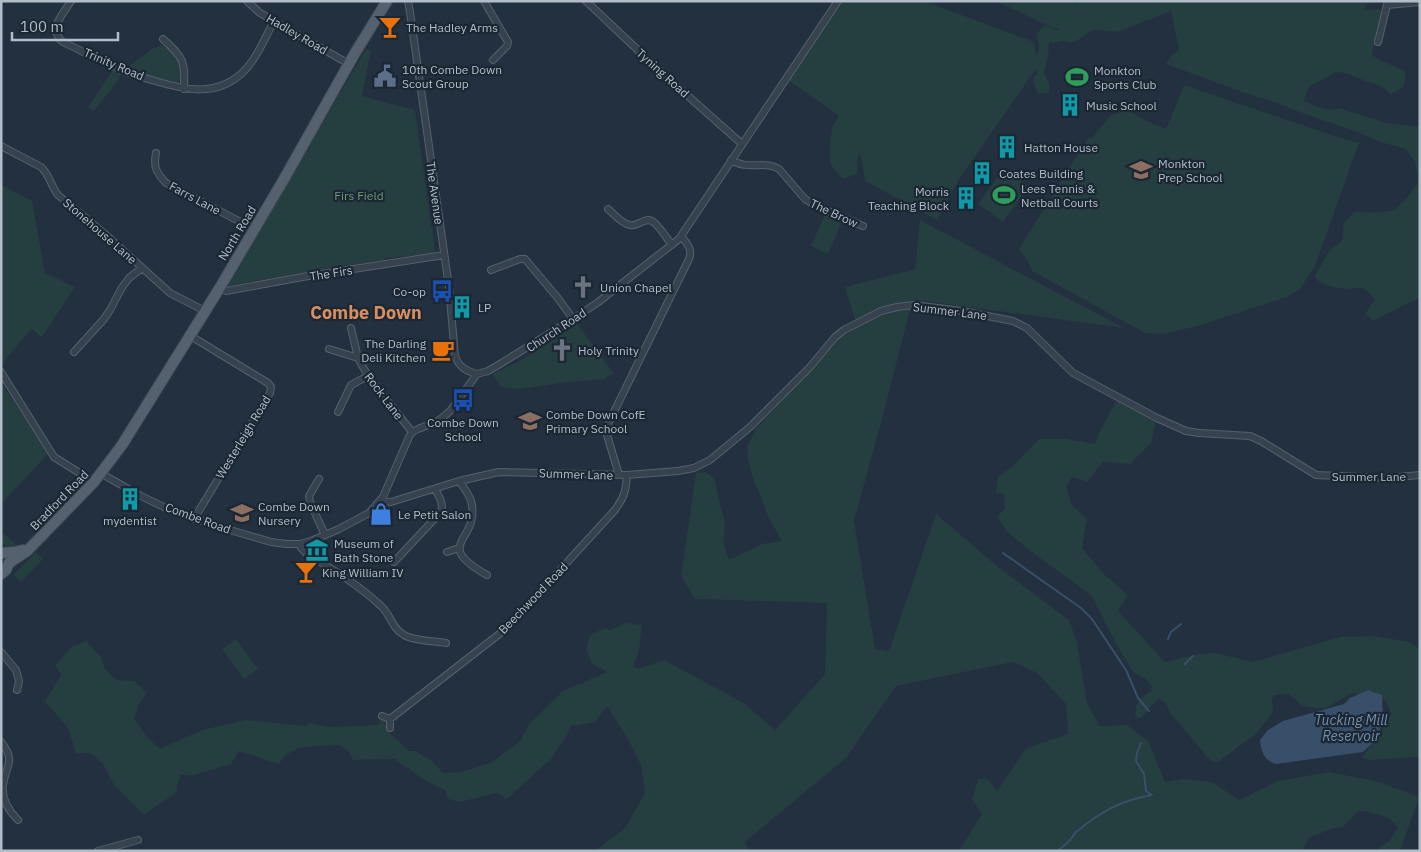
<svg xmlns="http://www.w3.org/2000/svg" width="1421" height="852" font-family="'IBM Plex Sans',sans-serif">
	<rect width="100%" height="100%" fill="#23303f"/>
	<path fill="#253e40" d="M842 1H932L929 8 932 4 1034 42 1036 55C1041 48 1038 42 1036 34L1045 25 1056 30 1059 29 1051 27 996 1H1078L1073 14 1079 1H1381L1367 4 1364 10 1381 9C1384 25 1375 39 1372 55L1380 60 1405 71C1406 85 1404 89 1391 94L1382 87 1371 83 1345 73 1336 72 1309 87 1304 101 1312 105 1330 110 1340 108 1386 123 1420 127V298L1404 305 1373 321 1365 314 1375 299 1363 288C1346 289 1327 290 1314 277L1330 250 1342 241 1344 223 1354 212C1364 212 1387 214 1395 209 1402 205 1414 189 1419 182L1415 162 1406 149 1380 142 1357 132 1305 114 1277 103 1245 93 1166 64 1170 57 1179 50 1171 11 1118 32 1095 30 1086 34 1078 40 1071 43 1064 41 1049 43 1048 57 1044 73 1049 83V93L1038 94 1033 81 1034 76 1038 74 1035 70 958 181 937 220 865 181 860 152 857 159V174L843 179 830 164V141L832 127 839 116 788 80Z
		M162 45 168 48 181 60 182 79 177 84 131 71 129 66 152 49Z
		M367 49 371 50 362 96 415 110 435 252 431 253V254L386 258 384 260 335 267H329V268L228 286 257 234 365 51Z
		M112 71 121 74 119 79 94 111 88 107Z
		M1184 85 1329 134 1359 143 1315 266 1300 289 1287 297 1201 325 1164 334 1145 333 1032 271 1026 258 1019 249 1088 138H1092L1111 115 1122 112H1132L1143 119 1166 129Z
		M1004 168 1029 186 1003 222 978 204Z
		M1 185 32 201 45 273 75 287 42 337 31 329 1 365Z
		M825 214 842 222 828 254 811 246Z
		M920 220 1124 328 916 300 910 310 881 423 854 521 875 649 889 651 936 514 997 566 1069 620 1077 642 1087 703 1100 726 1127 725 1148 741 1165 782 1183 779 1212 782 1239 800 1278 781 1329 772 1376 781 1419 797 1400 851H1375L1390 840 1398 827 1389 818 1365 811H1358L1343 827 1331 829 1309 838 1302 851H959L982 814 972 800 978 779H988L997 791 1026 748 1068 734 1066 704 1037 673 1013 662 896 686 846 758 745 842 749 851H595L625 828 645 793 641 765 628 739 607 706 595 722 571 726 564 740 552 758 507 799 497 793 460 802 448 799 445 790 426 781 394 759 353 760 349 752 340 745 303 747 285 755 279 764 239 751 231 764 195 775H181L177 785V792L144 815 114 785 103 764 90 753H76L68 728 45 701 61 675 55 665 73 646 86 641 101 657 105 669 117 680 134 681 147 693 138 706 134 719 150 740 160 749 202 730 246 720 306 726 309 723 331 727 377 725 380 720 384 722 389 733 409 751H416L432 761 443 773 461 772 492 762 520 741 531 722 563 691 607 672 592 664 586 649 590 635 605 628 611 630 625 623 642 625 639 651 633 666 638 669 664 660 744 703 775 730 825 674 827 603 695 599 681 576 696 473 706 472 714 478 725 523 724 545 729 560 762 544 782 541 767 515 761 497 754 482 748 459 747 447 756 429 839 339 857 327 845 287 915 269Z
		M577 324 615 375 608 376 604 380 602 379 575 382H568L520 389 501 387 492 374C522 362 550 342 577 324Z
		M1 382 48 454 2 503 1 502Z
		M1117 400 1156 421 1151 443 1130 464 1103 462 1087 482 1072 477 1066 487 1072 505 1087 519 1082 548 1104 574 1128 595 1118 611 1165 662 1199 654 1216 653 1253 662 1340 637 1373 636 1410 642 1420 649V757L1368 760 1362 757 1379 735 1391 714 1386 701 1352 693 1326 708H1314L1302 706 1289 694 1274 695 1272 699 1273 712 1256 734 1218 762 1210 760 1171 714 1165 703 1159 698 1141 718 1135 717C1135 704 1140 697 1151 691L1152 686 1146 679 1133 672 1117 645 1091 595 1034 554 1007 532 997 516 1005 509 1004 494 996 493 998 476 1012 467 1039 439H1067L1095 444 1101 429Z
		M3 533 17 545 8 546 1 544V534Z
		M36 552 43 559 21 582 13 575Z
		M236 639 258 669 244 679 222 649Z"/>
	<path fill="#384f69" d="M1368 690 1382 695 1383 721 1376 740 1363 752 1276 764C1265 761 1261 752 1260 740L1268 730 1283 721 1344 704 1350 698Z"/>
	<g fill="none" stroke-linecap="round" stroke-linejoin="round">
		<path stroke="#384f69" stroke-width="2" d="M1003 553 1081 608 1092 619 1126 670 1138 698 1149 711
			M1168 639 1171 632 1181 624
			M1185 664 1193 656
			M1057 851C1061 848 1066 845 1069 841 1072 838 1073 835 1076 832 1100 812 1122 800 1152 795L1146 791 1144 774 1136 761 1137 753 1141 743"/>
		<defs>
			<path id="street" d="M71 1C63 14 47 30 63 42 84 52 104 63 126 72 135 76 145 78 155 81 185 90 216 97 242 73 256 60 265 38 274 21
				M247 1 260 13 349 64
				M408 1 410 12 449 287 455 356C459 367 466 371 477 374
				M484 1 508 42 507 46 493 60
				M586 1 661 72 742 144
				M1387 5 1420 2
				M163 39C184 58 185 61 184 89
				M1378 42 1388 1
				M1 146 41 167C49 174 51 186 58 195L105 234 170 293 205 311
				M156 153C153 168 157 173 166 183L254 229
				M731 160C749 171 765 160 779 169L805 199 814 205 863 226
				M608 209C614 214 622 224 630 225 638 227 644 217 652 221 657 223 668 240 672 245
				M491 270 520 259H525L557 297 573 319
				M219 289 226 291 308 276 444 255
				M351 328 358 358
				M189 335 268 383 271 387 270 393 194 519
				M329 349 358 358 368 376 412 432
				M74 352 104 319 110 310 121 289 129 278 142 268
				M1 372 54 457 94 482
				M338 412 351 385 368 376
				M102 474 141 496 168 509 213 525 271 542 286 544H300L311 541 339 529 369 513 383 497 409 437 412 432 418 429 436 422 442 418 450 411 477 374 488 371 500 364 573 319 597 303 679 239 838 1
				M619 475 607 435V428L609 422 689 259C693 249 687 244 681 236
				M319 479 309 496 310 502 325 535
				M459 481C464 488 471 496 472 505 478 542 432 544 487 575
				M380 501 391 502 459 481 499 472 627 475 678 471 694 468 710 460 750 427 810 367 835 337 844 330 881 311 897 307 914 305 962 311 1013 321 1027 328 1073 373 1157 418 1186 431 1199 433 1250 436 1261 441 1316 475 1387 478 1420 475
				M300 544 301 548 306 553C332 569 359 585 381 606 391 615 392 629 404 635 414 641 434 641 446 643
				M447 552 459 548
				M394 562 441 512C444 503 439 497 435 489
				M1 652 16 670 19 681 17 690
				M382 716 390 719 507 628 614 511C624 498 626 491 627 475
				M390 719V728
				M1 742C17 762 5 766 3 785 1 799 9 811 18 820
				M98 851 138 840"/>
			<path id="primary" d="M1 553 15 552 23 550
				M1 574 6 570 9 563 27 551 94 482 122 445 219 289 284 179 355 53 387 1"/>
		</defs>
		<use href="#street" stroke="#55606d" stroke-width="8"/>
		<use href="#primary" stroke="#404b58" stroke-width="12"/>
		<use href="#street" stroke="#37424f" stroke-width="6"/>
		<use href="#primary" stroke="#55616f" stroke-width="10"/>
	</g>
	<defs>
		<symbol id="bar-bare" viewBox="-9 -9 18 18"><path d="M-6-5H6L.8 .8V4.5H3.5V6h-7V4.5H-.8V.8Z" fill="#e8710a" stroke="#1c2734" stroke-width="2.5" paint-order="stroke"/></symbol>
		<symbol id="civic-bare" viewBox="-9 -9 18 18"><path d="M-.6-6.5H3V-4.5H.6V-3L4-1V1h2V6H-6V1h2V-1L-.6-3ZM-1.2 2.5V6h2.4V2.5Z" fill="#5c6f8a" stroke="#1c2734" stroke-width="2.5" paint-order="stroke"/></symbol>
		<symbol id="stadium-bare" viewBox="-9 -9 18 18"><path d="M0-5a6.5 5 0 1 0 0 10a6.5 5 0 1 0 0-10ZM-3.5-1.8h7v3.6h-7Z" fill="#2e9e5b" stroke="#1c2734" stroke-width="2.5" paint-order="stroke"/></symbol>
		<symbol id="building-bare" viewBox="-9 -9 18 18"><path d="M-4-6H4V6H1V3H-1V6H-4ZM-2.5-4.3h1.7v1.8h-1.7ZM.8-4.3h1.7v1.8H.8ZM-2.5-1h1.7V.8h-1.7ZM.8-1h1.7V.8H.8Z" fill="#0f9aa8" stroke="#1c2734" stroke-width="2.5" paint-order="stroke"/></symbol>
		<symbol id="school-bare" viewBox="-9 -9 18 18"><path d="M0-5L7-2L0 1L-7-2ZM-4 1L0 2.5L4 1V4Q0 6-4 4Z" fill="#8d6e63" stroke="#1c2734" stroke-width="2.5" paint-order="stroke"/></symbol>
		<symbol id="church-bare" viewBox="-9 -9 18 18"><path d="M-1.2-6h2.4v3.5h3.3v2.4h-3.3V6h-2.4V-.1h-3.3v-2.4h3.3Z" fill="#6b7280" stroke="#1c2734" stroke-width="2.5" paint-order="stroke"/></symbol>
		<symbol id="bus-bare" viewBox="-9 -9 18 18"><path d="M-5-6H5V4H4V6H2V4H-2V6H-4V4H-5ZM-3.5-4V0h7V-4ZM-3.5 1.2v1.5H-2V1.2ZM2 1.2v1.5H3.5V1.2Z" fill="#1a4fb4" stroke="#1c2734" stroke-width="2.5" paint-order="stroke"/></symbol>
		<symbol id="cafe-bare" viewBox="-9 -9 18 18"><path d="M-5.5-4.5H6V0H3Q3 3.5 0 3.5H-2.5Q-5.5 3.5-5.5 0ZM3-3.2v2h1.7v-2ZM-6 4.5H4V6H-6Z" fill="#e8710a" stroke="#1c2734" stroke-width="2.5" paint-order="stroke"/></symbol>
		<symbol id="shop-bare" viewBox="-9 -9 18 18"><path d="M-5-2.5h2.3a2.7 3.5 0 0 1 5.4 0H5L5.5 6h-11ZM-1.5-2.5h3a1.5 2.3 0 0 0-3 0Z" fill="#3f7fe0" stroke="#1c2734" stroke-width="2.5" paint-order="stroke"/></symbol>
		<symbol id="museum-bare" viewBox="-9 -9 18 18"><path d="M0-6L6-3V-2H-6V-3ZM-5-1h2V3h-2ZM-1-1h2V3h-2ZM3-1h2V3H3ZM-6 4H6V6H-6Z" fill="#0f9aa8" stroke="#1c2734" stroke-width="2.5" paint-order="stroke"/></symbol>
	</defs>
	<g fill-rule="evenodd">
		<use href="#bar-bare" x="374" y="11" width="32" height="32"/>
		<use href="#civic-bare" x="369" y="60" width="32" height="32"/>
		<use href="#stadium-bare" x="1061" y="61" width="32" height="32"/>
		<use href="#building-bare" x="1054" y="89" width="32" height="32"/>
		<use href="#building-bare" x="991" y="131" width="32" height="32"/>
		<use href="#school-bare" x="1125" y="154" width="32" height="32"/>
		<use href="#building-bare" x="966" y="157" width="32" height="32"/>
		<use href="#stadium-bare" x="988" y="179" width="32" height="32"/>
		<use href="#building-bare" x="950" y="182" width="32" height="32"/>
		<use href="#church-bare" x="567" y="271" width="32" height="32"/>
		<use href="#bus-bare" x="426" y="275" width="32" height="32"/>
		<use href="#building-bare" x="446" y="291" width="32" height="32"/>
		<use href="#cafe-bare" x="427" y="334" width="32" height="32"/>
		<use href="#church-bare" x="546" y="334" width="32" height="32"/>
		<use href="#bus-bare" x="447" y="384" width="32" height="32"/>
		<use href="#school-bare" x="514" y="405" width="32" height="32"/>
		<use href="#building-bare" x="114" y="483" width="32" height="32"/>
		<use href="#school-bare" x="226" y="497" width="32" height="32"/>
		<use href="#shop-bare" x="365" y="498" width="32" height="32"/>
		<use href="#museum-bare" x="301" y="534" width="32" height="32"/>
		<use href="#bar-bare" x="290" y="556" width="32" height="32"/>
	</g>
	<g text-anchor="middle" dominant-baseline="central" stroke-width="4.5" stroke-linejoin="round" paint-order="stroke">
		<g font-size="12" fill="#b3bdca" stroke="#1c2734" text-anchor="start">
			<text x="406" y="27">The Hadley Arms</text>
			<text x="402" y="69">10th Combe Down<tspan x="402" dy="14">Scout Group</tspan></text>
			<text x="1094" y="70">Monkton<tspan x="1094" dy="14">Sports Club</tspan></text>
			<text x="1086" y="105">Music School</text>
			<text x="1024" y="147">Hatton House</text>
			<text x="1158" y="163">Monkton<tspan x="1158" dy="14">Prep School</tspan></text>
			<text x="999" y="173">Coates Building</text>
			<text x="1021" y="188">Lees Tennis &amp;<tspan x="1021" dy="14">Netball Courts</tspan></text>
			<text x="949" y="191" text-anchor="end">Morris<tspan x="949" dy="14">Teaching Block</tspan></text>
			<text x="600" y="287">Union Chapel</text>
			<text x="426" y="291" text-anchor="end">Co-op</text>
			<text x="478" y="307">LP</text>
			<text x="426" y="343" text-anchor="end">The Darling<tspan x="426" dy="14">Deli Kitchen</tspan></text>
			<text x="578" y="350">Holy Trinity</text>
			<text x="546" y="414">Combe Down CofE<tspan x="546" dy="14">Primary School</tspan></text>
			<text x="463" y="422" text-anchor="middle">Combe Down<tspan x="463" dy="14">School</tspan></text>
			<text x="258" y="506">Combe Down<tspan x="258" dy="14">Nursery</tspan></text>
			<text x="398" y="514">Le Petit Salon</text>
			<text x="130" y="520" text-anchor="middle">mydentist</text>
			<text x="334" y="543">Museum of<tspan x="334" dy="14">Bath Stone</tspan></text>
			<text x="322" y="572">King William IV</text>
		</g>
		<g font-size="12" fill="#b3bdca" stroke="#1c2734">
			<text transform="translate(297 34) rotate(30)">Hadley Road</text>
			<text transform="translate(114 64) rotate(23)">Trinity Road</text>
			<text transform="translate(663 73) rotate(42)">Tyning Road</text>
			<text transform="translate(435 193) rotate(82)">The Avenue</text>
			<text transform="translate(195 198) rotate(28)">Farrs Lane</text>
			<text transform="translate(834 213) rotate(25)">The Brow</text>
			<text transform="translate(100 231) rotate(41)">Stonehouse Lane</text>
			<text transform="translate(237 233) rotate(-59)">North Road</text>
			<text transform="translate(331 273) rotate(-9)">The Firs</text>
			<text transform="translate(950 311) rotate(7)">Summer Lane</text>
			<text transform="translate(556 330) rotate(-33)">Church Road</text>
			<text transform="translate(384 396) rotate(53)">Rock Lane</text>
			<text transform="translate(243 437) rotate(-59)">Westerleigh Road</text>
			<text transform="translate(576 474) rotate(2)">Summer Lane</text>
			<text x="1369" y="476">Summer Lane</text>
			<text transform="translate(59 500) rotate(-46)">Bradford Road</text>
			<text transform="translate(198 518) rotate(20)">Combe Road</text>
			<text transform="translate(533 598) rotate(-46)">Beechwood Road</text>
		</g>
		<g font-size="12" fill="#6a9b73" stroke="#1c2734">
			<text x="359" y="195">Firs Field</text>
		</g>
		<g font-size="14" font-style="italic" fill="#728fae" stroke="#1c2734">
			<text x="1351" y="720">Tucking Mill<tspan x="1351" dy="16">Reservoir</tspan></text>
		</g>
		<g font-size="18" font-weight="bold" fill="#d88e60" stroke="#1c2734">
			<text x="366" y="312">Combe Down</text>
		</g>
	</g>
	<rect width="1421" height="852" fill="none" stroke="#b3bdca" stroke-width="5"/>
	<path d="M12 32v8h106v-8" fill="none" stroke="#b3bdca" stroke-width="2.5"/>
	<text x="20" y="32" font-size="15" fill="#b3bdca" stroke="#1c2734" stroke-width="4" paint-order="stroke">100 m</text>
</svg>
